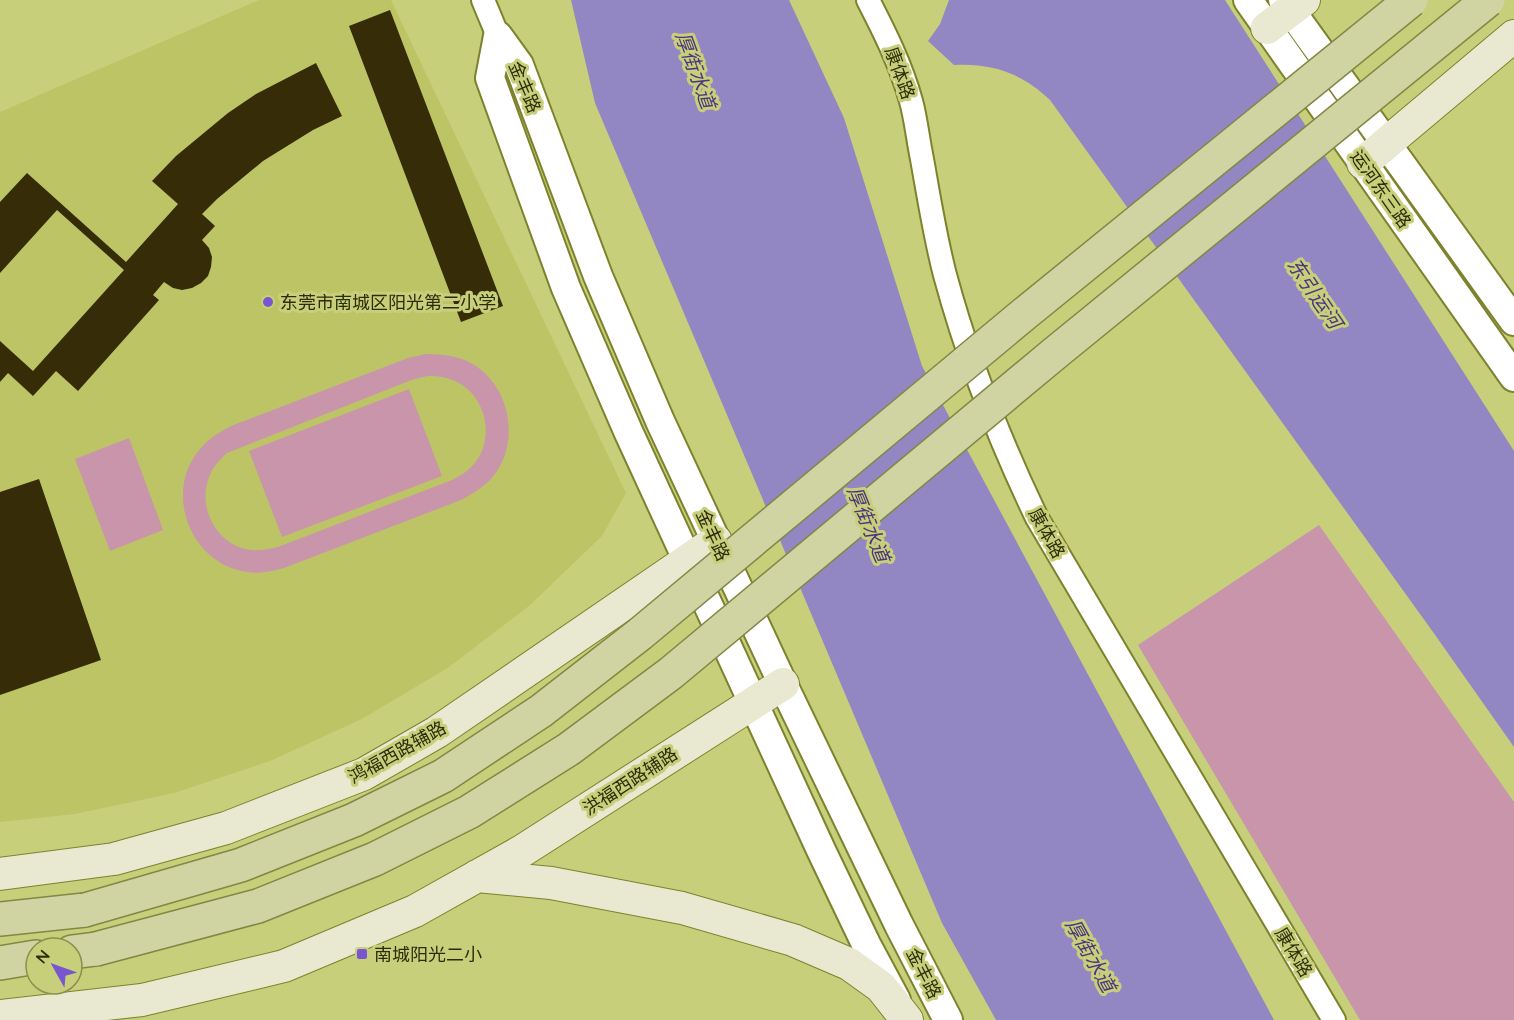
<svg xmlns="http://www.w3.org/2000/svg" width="1514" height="1020" font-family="Quicksand,'Noto Sans SC',sans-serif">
	<rect width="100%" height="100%" fill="#c8cf7a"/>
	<path fill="#bdc466" d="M259 0H391L626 493 602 536 529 606 449 667 362 719 270 761 174 793 75 814 0 822V112Z"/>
	<path fill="#c895aa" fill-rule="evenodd" d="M426 354C438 354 450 355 462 359 509 376 524 442 491 479 482 488 472 494 461 500L284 568C272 571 260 574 248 572 190 565 162 491 201 448 209 438 220 432 231 426L408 358ZM428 376C437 376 447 377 455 381 486 395 496 438 474 464 468 471 460 476 452 480L278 547C269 549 259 551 250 550 216 545 196 506 210 475 213 466 220 460 227 453L414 379Z
		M409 389 442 476 282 537 249 451Z
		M129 438 163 530 110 551 75 459Z
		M1319 525 1514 802V1020H1360L1138 645Z"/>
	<path fill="#9287c3" d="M571 0H789L844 118 922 366 1274 1020H996L942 923 595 103Z
		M949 0H1225L1514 451V747L1433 632 1050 100C1022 73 992 63 954 65L928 41 940 24Z"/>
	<path fill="#362c08" d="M390 10 503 306 461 322 349 26Z
		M316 63 342 116 313 130 263 161 217 199 202 214 215 226 202 240 209 248 212 257 211 267 208 276 201 283 192 288 182 290 173 288 164 282 153 295 159 300 78 391 56 371 33 396 8 373 0 382V341L33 371 124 270 57 210 0 273V202L27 173 126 262 178 204 152 181 176 156 228 113 256 94Z
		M39 479 101 660 0 695V492Z"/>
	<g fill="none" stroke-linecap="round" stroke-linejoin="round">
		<defs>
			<path id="minor" d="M483 0 498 36
				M868 0C885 33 901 65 911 101 916 119 918 140 922 159 929 198 935 237 945 275 968 360 999 439 1037 518L1334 1020"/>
			<path id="tertiary" d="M1248 0 1514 377
				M1283 0 1514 321
				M498 36 519 65 598 276 660 421 788 695 899 925 948 1020
				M498 36 490 78 566 288 628 431 821 850 866 944 896 1000"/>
			<path id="secondary" d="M1267 28 1304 0
				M1363 163 1514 36
				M0 874 114 859 226 828 364 774 437 732 716 541
				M477 876 551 883 682 908 793 940 849 964 881 987 907 1020
				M0 1016 142 1000 284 966 415 911 522 851 783 684"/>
			<path id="primary" d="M0 919 85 910
				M72 952 96 949
				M0 963 36 957"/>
		</defs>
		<use href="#minor" stroke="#7d822c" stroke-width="26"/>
		<use href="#tertiary" stroke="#7d822c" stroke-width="32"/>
		<use href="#secondary" stroke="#7d822c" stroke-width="34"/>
		<use href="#primary" stroke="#828744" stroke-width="36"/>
		<use href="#minor" stroke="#fff" stroke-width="22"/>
		<use href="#tertiary" stroke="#fff" stroke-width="28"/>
		<use href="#secondary" stroke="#e8e9d0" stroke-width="32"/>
		<use href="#primary" stroke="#d0d4a2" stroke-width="33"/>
		<defs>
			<path id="primary-bridge" d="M85 910 241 865 354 820 443 776 541 711 640 634 1023 315 1411 0
				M96 949 258 906 375 859 469 812 569 749 671 673 1054 354 1488 0"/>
		</defs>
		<use href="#primary-bridge" stroke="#828744" stroke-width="36" stroke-linecap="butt"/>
		<use href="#primary-bridge" stroke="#d0d4a2" stroke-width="33"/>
	</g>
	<g fill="#7856cf" stroke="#c8cf7a" stroke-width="2">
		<circle cx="268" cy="302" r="6"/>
		<rect x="356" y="948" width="12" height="12" rx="3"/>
	</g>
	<g text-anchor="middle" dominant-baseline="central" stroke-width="6" stroke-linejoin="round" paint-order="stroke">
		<g font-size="18" fill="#2c2e0a" stroke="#c8cf7a">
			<text transform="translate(900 73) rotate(70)">康体路</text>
			<text transform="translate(525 87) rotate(67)">金丰路</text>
			<text transform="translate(1381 189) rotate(55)">运河东三路</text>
			<text transform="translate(1047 533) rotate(61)">康体路</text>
			<text transform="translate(713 535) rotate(65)">金丰路</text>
			<text transform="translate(397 752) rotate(-29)">鸿福西路辅路</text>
			<text transform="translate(630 781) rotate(-33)">洪福西路辅路</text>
			<text transform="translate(1294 952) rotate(59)">康体路</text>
			<text transform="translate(924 973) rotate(63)">金丰路</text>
		</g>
		<g font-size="18" fill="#2c2e0a" stroke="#c8cf7a" text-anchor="start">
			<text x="280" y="302">东莞市南城区阳光第二小学</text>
			<text x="374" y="954">南城阳光二小</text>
		</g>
		<g font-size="20" font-style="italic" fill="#4a367f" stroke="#c8cf7a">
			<text transform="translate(696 70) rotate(70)">厚街水道</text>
			<text transform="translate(1315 293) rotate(56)">东引运河</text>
			<text transform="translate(869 524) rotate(68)">厚街水道</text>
			<text transform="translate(1091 955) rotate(61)">厚街水道</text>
		</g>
	</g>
	<g transform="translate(54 966) rotate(310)"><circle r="28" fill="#c8cf7a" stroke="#8a8f4d" stroke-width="1.5"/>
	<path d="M0-4.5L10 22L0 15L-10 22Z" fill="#7856cf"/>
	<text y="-9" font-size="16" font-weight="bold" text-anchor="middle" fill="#2c2e0a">N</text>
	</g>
</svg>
